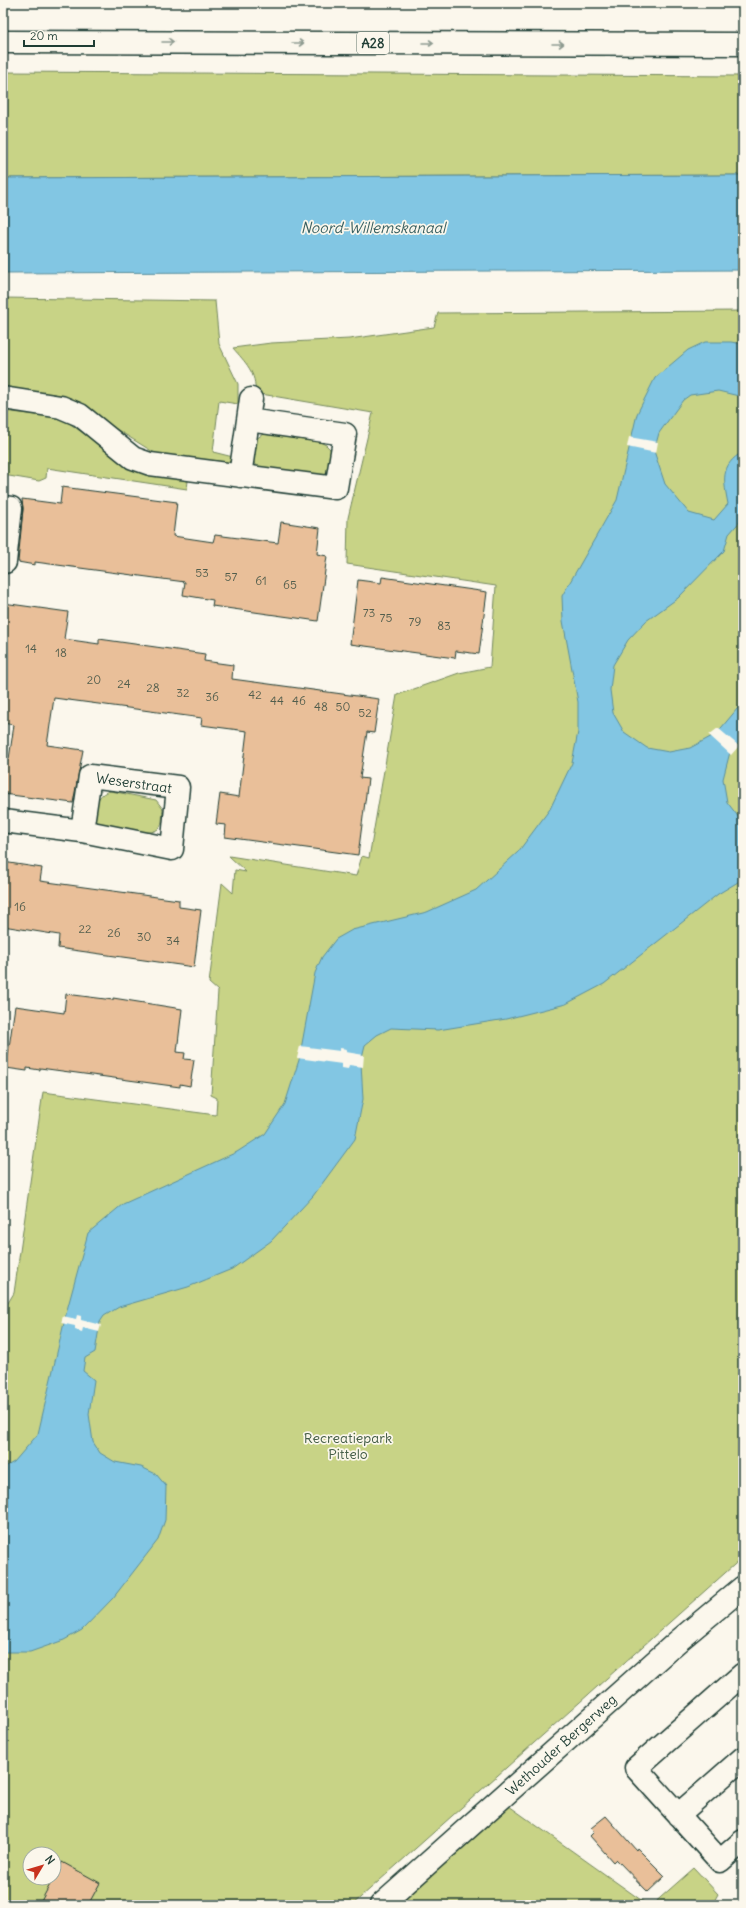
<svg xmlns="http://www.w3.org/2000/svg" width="746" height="1908" font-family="Delius,sans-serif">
	<rect width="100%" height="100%" fill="#fbf7ec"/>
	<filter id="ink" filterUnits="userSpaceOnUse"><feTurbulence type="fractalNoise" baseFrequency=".025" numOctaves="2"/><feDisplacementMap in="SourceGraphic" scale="8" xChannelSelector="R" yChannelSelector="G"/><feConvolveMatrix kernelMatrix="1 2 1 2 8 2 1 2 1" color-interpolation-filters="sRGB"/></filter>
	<g filter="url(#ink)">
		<path fill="#c8d386" stroke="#74885d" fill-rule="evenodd" d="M3 72 743 76V175L3 178Z
			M3 298 215 301 219 344 238 384V404L219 401 213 452 233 457 230 462 225 466 158 455 76 404 3 392Z
			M743 311V1557L352 1905H3V1311L14 1293 43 1092 216 1115 217 1098 211 1095 218 991 209 983 222 883 233 893 235 870 246 872 229 856 356 876 362 856 369 858 397 695 459 673 490 667 496 586 347 564 348 518 373 413 255 393C257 373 245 362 233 348L271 343 349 339 434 327 438 313ZM30 1854H54V1878H30Z
			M3 411 56 417 69 423 128 465 188 481 187 489 47 468 46 478 39 481 3 475Z
			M263 434 320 442 326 445 330 449 332 455 330 471 326 476 258 470 253 461 256 439Z
			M111 791 156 800 163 809C162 814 163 823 160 827 151 840 109 826 96 823 93 809 96 793 111 791Z
			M509 1806 648 1905H397Z
			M694 1868 718 1894 712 1905H652Z"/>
		<path fill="#82c6e3" stroke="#5a8f9d" d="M743 175V270L3 273V178Z
			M705 342H731L743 344V397L718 391 690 395 683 400 659 433 654 451 665 484 689 513 714 520 728 504C724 482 719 465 743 452V518L729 534 724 551 678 598 646 621 628 640 613 665 610 690 613 713 624 732 647 748 669 752 690 748 716 734 743 702V739L730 752 723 779 727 802 740 819 743 821V879L718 894 604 984 566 1004 506 1019 438 1030 391 1028 377 1035 365 1045 363 1053 361 1063 363 1099 355 1139 313 1196 271 1241 232 1269 188 1287 119 1307 104 1316 100 1322 95 1352 85 1358 83 1371 94 1380 89 1414 93 1442 100 1453 115 1462 141 1467 156 1474 166 1486 165 1520 158 1540 113 1598 82 1630 64 1640 30 1652H3V1468L14 1462 38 1434 67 1310 88 1233 123 1204 237 1152 265 1134 285 1104 299 1060 315 973 322 957 336 939 352 930 427 912 476 890 518 852 550 809 572 763 578 732V702L563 621 562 596 617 500 637 414 655 378 688 350Z"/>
		<path fill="#fbf7ec" d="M629 437 658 442 656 453 627 447Z
			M718 728 739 746 731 755 709 735Z
			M300 1046 340 1051V1048L347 1049 346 1052 364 1055 363 1067 349 1065 348 1069 342 1068V1064L297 1058Z
			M77 1315 81 1316V1320L101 1325 99 1332 83 1328 82 1332 75 1330V1326L61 1323 63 1316 76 1319Z"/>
		<path fill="#e9bf99" stroke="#1f3d34" d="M62 487 177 502 173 536 213 542 215 535 278 543 281 522 320 528 317 554 327 556 318 621 212 606 213 600 183 595 185 582 35 562V565L18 562 23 509 22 499 60 504Z
			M382 577 487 592 479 654 456 651 455 658 350 644 358 580 381 583Z
			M3 603 68 612 64 639 99 644V639L205 654 204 661 233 665 232 679 379 699 374 733 367 732 360 778 368 779 358 855 225 837 226 825 216 824 220 794 239 797 247 731 201 725 202 718 54 698 47 745 83 750 73 803 3 794V759H9L14 725 3 723Z
			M3 862 42 868 40 881 179 900V907L201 910 194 967 58 948 59 935 3 926Z
			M66 994 113 1000V998L182 1009 177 1052 185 1053 184 1059 194 1060 190 1086 180 1084V1087L40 1068V1070L27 1068V1071L6 1068 15 1006 64 1013Z
			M606 1816 636 1850 637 1848 665 1876 648 1892 616 1859 613 1862 590 1836 594 1832 591 1828Z
			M62 1862 100 1883 88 1905H39Z"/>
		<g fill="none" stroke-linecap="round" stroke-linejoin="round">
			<defs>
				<path id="minor" d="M3 398 61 407 80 415 133 458 150 464 336 488 345 434 248 420
					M240 476 251 399
					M3 507 11 508 5 562H3
					M3 821 82 831 172 849 178 787 90 776 82 831
					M743 1674 636 1768 720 1861 743 1841
					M678 1815 743 1758
					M381 1905 677 1642 743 1587"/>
				<path id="highway" d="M3 42 743 44"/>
			</defs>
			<use href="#minor" stroke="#1f3d34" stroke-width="25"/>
			<use href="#highway" stroke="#1f3d34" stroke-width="25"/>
			<use href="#minor" stroke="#fbf7ec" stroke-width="22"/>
			<use href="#highway" stroke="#fbf7ec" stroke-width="22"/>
		</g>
		<defs><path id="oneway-shaft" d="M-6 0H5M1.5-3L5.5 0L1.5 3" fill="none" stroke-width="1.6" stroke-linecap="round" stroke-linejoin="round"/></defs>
		<g stroke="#8d9a90">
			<use href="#oneway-shaft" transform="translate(168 42)"/>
			<use href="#oneway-shaft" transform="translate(298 43)"/>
			<use href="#oneway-shaft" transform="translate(428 43)"/>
			<use href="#oneway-shaft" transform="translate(558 44)"/>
		</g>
	</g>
	<g text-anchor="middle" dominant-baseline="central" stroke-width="3.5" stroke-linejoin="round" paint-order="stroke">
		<g font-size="12" fill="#525e4d">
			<text x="202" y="572">53</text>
			<text x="231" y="576">57</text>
			<text x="261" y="580">61</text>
			<text x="290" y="584">65</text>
			<text x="369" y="612">73</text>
			<text x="386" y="617">75</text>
			<text x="415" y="621">79</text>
			<text x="444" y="625">83</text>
			<text x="31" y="648">14</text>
			<text x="61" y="652">18</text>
			<text x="94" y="679">20</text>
			<text x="124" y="683">24</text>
			<text x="153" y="687">28</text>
			<text x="183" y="692">32</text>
			<text x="255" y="694">42</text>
			<text x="212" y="696">36</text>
			<text x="277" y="700">44</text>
			<text x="299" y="700">46</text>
			<text x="321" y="706">48</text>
			<text x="343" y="706">50</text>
			<text x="365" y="712">52</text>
			<text x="20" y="906">16</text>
			<text x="85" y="928">22</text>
			<text x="114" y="932">26</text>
			<text x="144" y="936">30</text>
			<text x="173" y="940">34</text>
		</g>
		<rect fill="#fbf7ec" stroke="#61756b" stroke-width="1" x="357" y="32" width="32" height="22" rx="3"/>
		<g font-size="13" font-weight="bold" fill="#1f3d34">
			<text x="373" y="43">A28</text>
		</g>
		<g font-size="14" fill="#1f3d34" stroke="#fbf7ec">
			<text transform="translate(134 783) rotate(8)">Weserstraat</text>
			<text transform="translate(561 1745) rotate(-42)">Wethouder Bergerweg</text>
		</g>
		<g font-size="14" fill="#415b44" stroke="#fbf7ec">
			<text x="348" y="1438">Recreatiepark<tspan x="348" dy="16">Pittelo</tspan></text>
		</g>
		<g font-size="15" font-style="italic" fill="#385f60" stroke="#fbf7ec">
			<text x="373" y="227">Noord-Willemskanaal</text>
		</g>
	</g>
	<rect width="746" height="1908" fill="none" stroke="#fbf7ec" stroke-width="16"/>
	<rect x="8" y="8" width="730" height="1892" fill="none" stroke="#1f3d34" stroke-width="1.5" filter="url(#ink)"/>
	<g transform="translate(42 1866) rotate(52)"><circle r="19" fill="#fbf7ec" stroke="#a3ada2"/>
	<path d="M0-3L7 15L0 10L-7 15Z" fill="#c8321e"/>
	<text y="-6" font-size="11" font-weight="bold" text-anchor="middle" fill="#1f3d34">N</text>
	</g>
	<path d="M24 40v6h70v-6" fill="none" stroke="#1f3d34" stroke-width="2"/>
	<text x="30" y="40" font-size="12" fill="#1f3d34" stroke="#fbf7ec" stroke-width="3" paint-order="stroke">20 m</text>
</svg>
